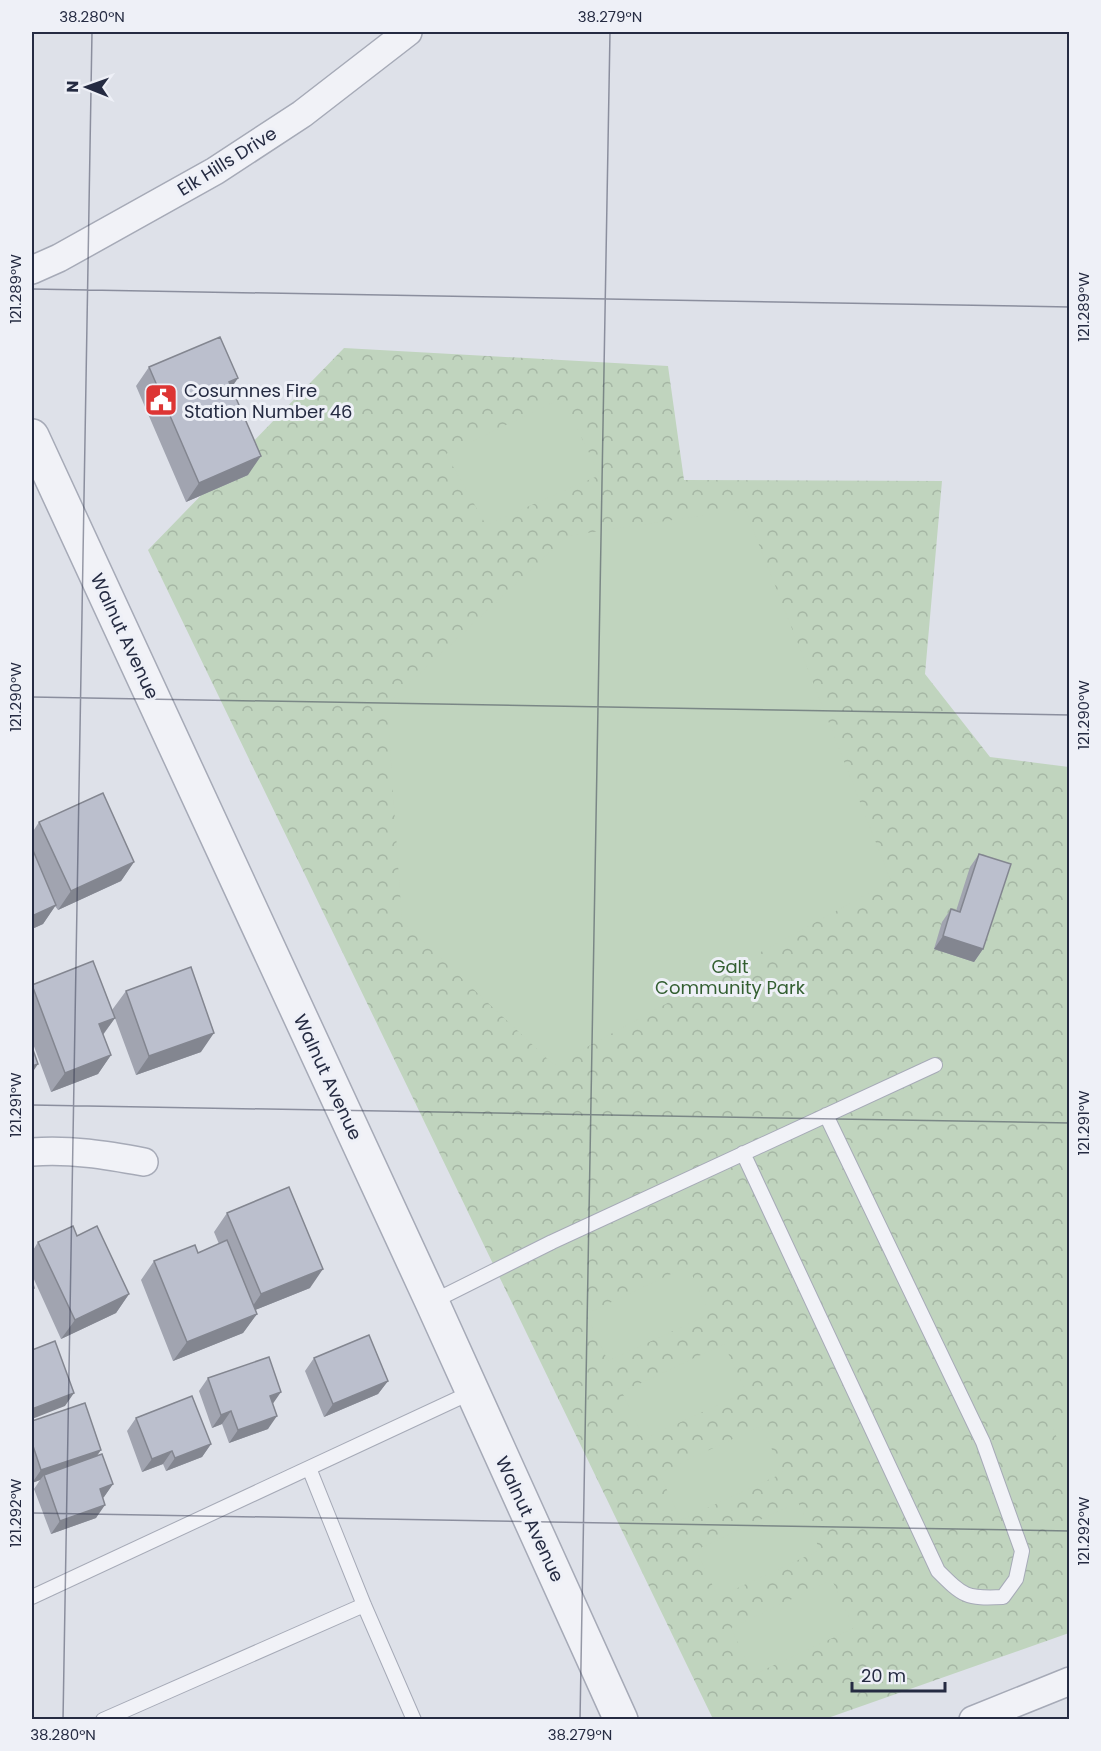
<svg xmlns="http://www.w3.org/2000/svg" width="1101" height="1751" font-family="Poppins,sans-serif">
	<defs>
		<pattern id="park-crowns" width="20" height="18" patternUnits="userSpaceOnUse" patternTransform="scale(1.5)"><rect width="20" height="18" fill="#c0d4be"/><path d="M2 6a3 3 0 1 1 6 0M12 15a3 3 0 1 1 6 0" fill="none" stroke="#a5b6a4"/></pattern>
	</defs>
	<rect width="100%" height="100%" fill="#dee1e9"/>
	<path fill="url(#park-crowns)" d="M344 348 668 366 684 480 942 481 925 674 990 757 1069 767V1633L825 1719H713L148 550Z"/>
	<path fill="#c0d4be" d="M562 398 600 475 486 525 446 454Z
		M745 509 891 881 554 1065 402 922 387 704 567 536Z
		M688 1266 710 1314 608 1361 586 1314Z
		M724 1344 746 1392 644 1439 622 1392Z
		M1069 1421V1464L1053 1429Z
		M761 1426 783 1473 681 1520 659 1473Z
		M798 1502 820 1550 718 1597 696 1550Z
		M832 1580 854 1628 753 1675 731 1628Z"/>
	<g fill="none" stroke-linecap="round" stroke-linejoin="round">
		<defs>
			<path id="service" d="M743 1153 938 1571C963 1596 966 1599 1003 1597L1016 1579 1022 1551 983 1442 826 1115
				M432 1302 552 1242 935 1065
				M309 1468 364 1605 414 1720
				M32 1597 472 1392
				M103 1720 364 1605"/>
			<path id="minor" d="M32 270 59 258 215 171 302 114 408 32
				M32 1152C70 1149 106 1155 144 1162
				M973 1720 1070 1681"/>
			<path id="tertiary" d="M32 436 432 1302 621 1720"/>
		</defs>
		<use href="#service" stroke="#a6aab7" stroke-width="16"/>
		<use href="#minor" stroke="#a6aab7" stroke-width="30"/>
		<use href="#tertiary" stroke="#a6aab7" stroke-width="36"/>
		<use href="#service" stroke="#f1f2f7" stroke-width="14"/>
		<use href="#minor" stroke="#f1f2f7" stroke-width="27"/>
		<use href="#tertiary" stroke="#f1f2f7" stroke-width="33"/>
	</g>
	<path fill="#a1a4b0" d="M149 367 238 378 231 388 248 475 186 502 136 386Z
		M39 822 134 862 121 881 58 910 55 906 43 924 32 929V833Z
		M979 854 983 949 974 962 934 949 942 922 951 909 956 911 970 867Z
		M32 985 115 1018 103 1035 111 1055 98 1074 51 1092 32 1041Z
		M126 991 201 1052 136 1075 112 1010Z
		M227 1213 310 1288 255 1310 257 1314 243 1333 173 1361 141 1280 154 1261 198 1253 219 1244 214 1232Z
		M77 1236 129 1294 116 1313 61 1339 32 1275V1252L38 1242Z
		M314 1358 388 1381 378 1394 324 1417 305 1371Z
		M208 1378 273 1404 268 1429 229 1443 222 1424 212 1428 199 1391Z
		M136 1418 211 1444 202 1457 166 1471 163 1464 142 1472 127 1431Z
		M32 1421 96 1457 113 1484 103 1498 96 1518 51 1534 34 1489 40 1480 32 1483Z"/>
	<path fill="#838690" d="M238 378 225 397 229 382Z
		M261 456 248 475 186 502 199 483Z
		M134 862 121 881 58 910 71 891Z
		M56 905 43 924 32 929V916Z
		M943 936 983 949 974 962 934 949Z
		M115 1018 101 1037 99 1024Z
		M214 1033 201 1052 136 1075 149 1056Z
		M111 1055 98 1074 51 1092 65 1073Z
		M38 1064 32 1073V1066Z
		M323 1269 310 1288 248 1313 261 1294Z
		M129 1294 116 1313 61 1339 75 1320Z
		M257 1314 243 1333 173 1361 187 1342Z
		M388 1381 378 1394 324 1417 333 1404Z
		M281 1392 272 1405 270 1396Z
		M74 1393 65 1406 32 1419V1409Z
		M231 1411 222 1424 212 1428 221 1415Z
		M277 1416 268 1429 229 1443 238 1430Z
		M211 1444 202 1457 166 1471 175 1458Z
		M101 1450 92 1463 44 1475 40 1480 32 1483 41 1470Z
		M172 1451 163 1464 142 1472 152 1459Z
		M113 1484 104 1497 91 1502 100 1489Z
		M105 1505 96 1518 51 1534 60 1521Z"/>
	<path fill="#bbbfcd" stroke="#838690" stroke-width="1.5" d="M220 337 238 378 229 382 261 456 199 483 149 367Z
		M103 793 134 862 71 891 39 822Z
		M32 848 56 905 32 916Z
		M979 854 1011 864 983 949 943 936 951 909 960 912Z
		M93 961 115 1018 99 1024 111 1055 65 1073 32 985Z
		M191 967 214 1033 149 1056 126 991Z
		M32 1047 38 1064 32 1066Z
		M289 1187 323 1269 261 1294 227 1213Z
		M73 1226 77 1236 97 1226 129 1294 75 1320 38 1242Z
		M227 1240 257 1314 187 1342 154 1261 195 1245 198 1253Z
		M32 1280 34 1288 32 1289Z
		M369 1335 388 1381 333 1404 314 1358Z
		M55 1341 74 1393 32 1409V1350Z
		M269 1357 281 1392 270 1396 277 1416 238 1430 231 1411 221 1415 208 1378Z
		M192 1396 211 1444 175 1458 172 1451 152 1459 136 1418Z
		M85 1403 101 1450 41 1470 32 1443V1421Z
		M102 1454 113 1484 100 1489 105 1505 60 1521 44 1475Z"/>
	<path fill="none" stroke="#252b42" stroke-width="1.5" stroke-opacity="0.45" d="M32 289 1070 307M32 697 1070 715M32 1105 1070 1123M32 1513 1070 1531M63 1720 92 32M580 1720 610 32"/>
	<defs>
		<symbol id="civic-square" viewBox="-11 -11 22 22"><rect x="-9" y="-9" width="18" height="18" rx="4" fill="#dd3534" stroke="#eef0f7"/><path d="M-.6-6.5H3V-4.5H.6V-3L4-1V1h2V6H-6V1h2V-1L-.6-3ZM-1.2 2.5V6h2.4V2.5Z" fill="#fff"/></symbol>
	</defs>
	<g fill-rule="evenodd">
		<use href="#civic-square" x="142" y="381" width="38" height="38"/>
	</g>
	<g text-anchor="middle" dominant-baseline="central" stroke-width="6" stroke-linejoin="round" paint-order="stroke">
		<g font-size="18" fill="#252b42" stroke="#eef0f7">
			<text transform="translate(227 161) rotate(-32)">Elk Hills Drive</text>
			<text transform="translate(125 636) rotate(65)">Walnut Avenue</text>
			<text transform="translate(328 1077) rotate(65)">Walnut Avenue</text>
			<text transform="translate(530 1519) rotate(65)">Walnut Avenue</text>
		</g>
		<g font-size="18" fill="#252b42" stroke="#eef0f7" text-anchor="start">
			<text x="184" y="390">Cosumnes Fire<tspan x="184" dy="21">Station Number 46</tspan></text>
		</g>
		<g font-size="18" fill="#335f31" stroke="#eef0f7">
			<text x="730" y="966">Galt<tspan x="730" dy="21">Community Park</tspan></text>
		</g>
	</g>
	<rect width="1101" height="1751" fill="none" stroke="#eef0f7" stroke-width="66"/>
	<g transform="translate(87 87) rotate(271)" stroke="#eef0f7" stroke-width="4.5" paint-order="stroke">
	<path d="M0-4.5L10 22L0 15L-10 22Z" fill="#252b42"/>
	<text y="-9" font-size="16" font-weight="bold" text-anchor="middle" fill="#252b42">N</text>
	</g>
	<path d="M852 1682v9h93v-9" fill="none" stroke="#252b42" stroke-width="3"/>
	<text x="861" y="1682" font-size="18" fill="#252b42" stroke="#eef0f7" stroke-width="4.5" paint-order="stroke">20 m</text>
	<rect x="33" y="33" width="1035" height="1685" fill="none" stroke="#252b42" stroke-width="2"/>
	<g font-size="15" text-anchor="middle" fill="#252b42">
		<text x="92" y="22">38.280°N</text>
		<text x="610" y="22">38.279°N</text>
		<text transform="translate(16 289) rotate(-90)" y="5">121.289°W</text>
		<text transform="translate(1084 307) rotate(-90)" y="5">121.289°W</text>
		<text transform="translate(16 697) rotate(-90)" y="5">121.290°W</text>
		<text transform="translate(1084 715) rotate(-90)" y="5">121.290°W</text>
		<text transform="translate(16 1105) rotate(-90)" y="5">121.291°W</text>
		<text transform="translate(1084 1123) rotate(-90)" y="5">121.291°W</text>
		<text transform="translate(16 1513) rotate(-90)" y="5">121.292°W</text>
		<text transform="translate(1084 1531) rotate(-90)" y="5">121.292°W</text>
		<text x="63" y="1740">38.280°N</text>
		<text x="580" y="1740">38.279°N</text>
	</g>
</svg>
